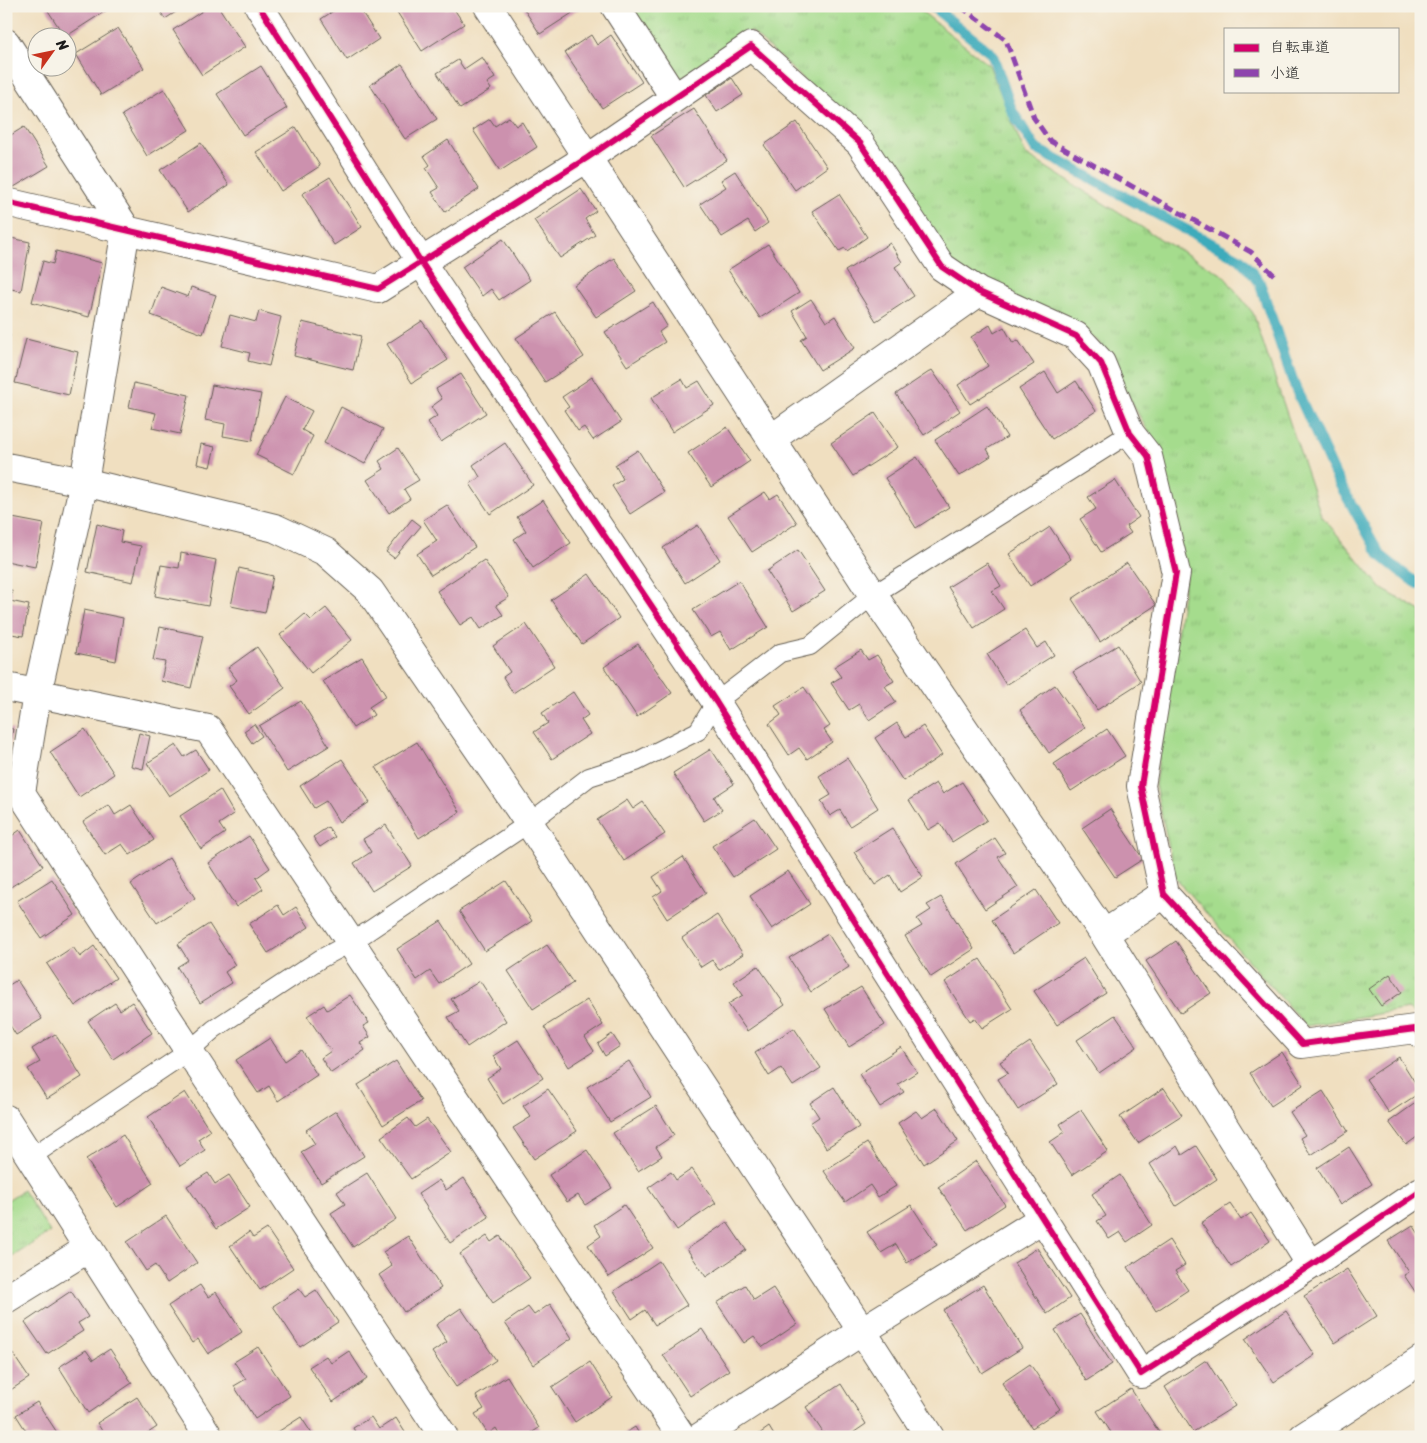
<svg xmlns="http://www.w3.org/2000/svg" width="1427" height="1443" font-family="Sriracha,'Klee One',sans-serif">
	<defs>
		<pattern id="grass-tufts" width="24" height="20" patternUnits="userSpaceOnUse" patternTransform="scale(1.25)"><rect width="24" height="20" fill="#a5dc8d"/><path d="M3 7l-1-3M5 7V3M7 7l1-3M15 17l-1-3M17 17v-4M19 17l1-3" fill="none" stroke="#8dbc79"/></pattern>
	</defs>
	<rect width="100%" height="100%" fill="#f7f3e8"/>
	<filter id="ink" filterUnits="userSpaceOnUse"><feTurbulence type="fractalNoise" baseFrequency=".02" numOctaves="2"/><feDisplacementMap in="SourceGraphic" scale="10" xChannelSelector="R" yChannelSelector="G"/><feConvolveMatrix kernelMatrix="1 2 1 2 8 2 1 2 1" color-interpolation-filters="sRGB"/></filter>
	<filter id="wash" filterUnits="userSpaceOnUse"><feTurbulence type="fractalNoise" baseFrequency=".0096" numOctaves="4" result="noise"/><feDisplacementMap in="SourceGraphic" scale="20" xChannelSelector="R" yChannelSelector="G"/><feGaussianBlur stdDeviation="1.12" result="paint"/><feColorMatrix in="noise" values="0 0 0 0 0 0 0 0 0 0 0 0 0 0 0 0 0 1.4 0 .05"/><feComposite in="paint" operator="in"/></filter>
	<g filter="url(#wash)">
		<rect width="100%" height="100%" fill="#f0dfc0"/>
		<path fill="url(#grass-tufts)" stroke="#607c54" d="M622 6H915L989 65 1025 154 1162 240 1223 275 1253 313 1321 515 1382 589 1421 611V1018L1408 1009 1306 1026 1176 879 1155 785 1186 574 1155 444 1098 341 948 263 871 141 751 31 671 85Z
			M23 1190 50 1232 6 1261V1201Z"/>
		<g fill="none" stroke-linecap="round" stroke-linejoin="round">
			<path stroke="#3dabbb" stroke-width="11" d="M932 6 992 54 1012 111 1035 148 1240 259 1259 281 1295 387 1337 479 1380 555 1409 578 1421 585"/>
		</g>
		<g id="blocks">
			<path fill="#cc91ae" d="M45 6H104L107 10 65 37Z
				M157 6H185L165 19Z
				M210 6H218L245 47 202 75 173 30Z
				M341 6H358L379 39 347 60 321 19Z
				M399 6H444L446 9 452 6 464 24 422 51 395 9Z
				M522 6H578L580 8 540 34Z
				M118 28 144 68 101 95 76 54Z
				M591 35 597 45 611 35 642 82 602 108 565 52Z
				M482 57 495 78 487 83 491 89 460 109 437 73 458 60 464 69Z
				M402 64 437 119 405 139 370 85Z
				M261 66 287 108 243 135 217 94Z
				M732 78 743 95 717 112 706 95Z
				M164 89 189 130 147 156 122 115Z
				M694 109 727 160 684 187 651 136Z
				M509 117 516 126 522 122 537 147 500 171 473 130 490 119 495 126Z
				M797 122 827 167 795 190 764 145Z
				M24 127 49 166 14 187 6 176V138Z
				M296 127 320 166 281 191 256 152Z
				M448 140 479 189 445 212 432 192 439 188 426 168 430 165 424 156Z
				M201 143 229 185 188 212 160 170Z
				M735 171 768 223 755 232 748 221 722 237 700 204 726 187 721 180Z
				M330 177 362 227 334 245 302 194Z
				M581 189 596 211 585 219 595 235 560 258 534 220Z
				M839 194 867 237 847 251 845 248 839 251 812 211Z
				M6 237 30 242 21 291 6 288Z
				M503 239 530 280 499 300 491 289 482 296 462 267Z
				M890 243 902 262 895 267 914 296 876 321 845 271Z
				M768 244 799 293 760 318 728 270Z
				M56 251 102 263 89 317 32 302 43 261 53 264Z
				M614 258 636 291 596 317 574 285Z
				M161 287 188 297 191 287 216 295 203 334 151 315Z
				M811 299 826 322 835 316 855 348 820 370 801 340 807 336 792 311Z
				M653 302 667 326 659 332 665 342 627 366 605 332Z
				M259 311 281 317 269 366 248 361 250 353 222 346 230 315 256 322Z
				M555 312 584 357 545 382 516 338Z
				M422 321 448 360 412 383 387 344Z
				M302 322 361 336 353 370 294 356Z
				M990 325 994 333 1004 327 1013 343 1018 340 1034 364 970 404 958 385 988 366 971 337Z
				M6 334 10 335 7 351H6Z
				M26 339 78 352 69 395 15 383Z
				M932 370 960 411 924 435 896 394Z
				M1045 372 1058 393 1076 381 1096 411 1052 439 1019 389Z
				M461 374 486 413 441 442 428 422 437 416 431 407 442 399 436 389Z
				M592 377 621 422 593 440 584 427 578 431 564 410 569 407 562 397Z
				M682 379 687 388 699 381 714 405 672 432 651 398Z
				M134 383 189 395 180 434 152 428 156 413 129 407Z
				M212 385 261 394 252 441 223 436 225 424 205 420Z
				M285 397 312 411 302 430 313 436 294 474 256 455Z
				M987 406 1007 437 987 449 991 456 959 476 935 440Z
				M341 407 383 429 365 464 324 443Z
				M875 413 898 447 853 476 831 443Z
				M727 427 750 461 711 487 688 453Z
				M505 443 533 485 490 514 470 484 480 477 473 465Z
				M201 444 215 447 210 467 197 464Z
				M398 448 419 480 404 489 410 499 389 513 367 480 384 469 379 461Z
				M638 450 664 492 630 514 612 486 623 479 615 465Z
				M917 457 949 507 916 528 885 478Z
				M1115 480 1139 517 1126 526 1131 533 1101 552 1080 519 1096 509 1088 497Z
				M765 492 770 499 778 494 797 523 752 552 728 516Z
				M543 500 571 543 533 568 514 539 526 531 517 517Z
				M447 505 475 547 431 575 417 554 437 541 423 520Z
				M7 517 44 524 35 567 6 561Z
				M412 519 421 526 394 558 386 552Z
				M97 524 122 531 120 542 141 546 133 582 87 572Z
				M698 525 720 560 685 583 663 548Z
				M1050 527 1071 559 1030 586 1009 554Z
				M798 550 825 591 793 611 767 571Z
				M181 553 216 560 208 606 155 596 161 565 179 568Z
				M484 560 509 597 496 605 503 615 481 629 473 617 460 625 437 591Z
				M987 563 1001 586 992 591 1004 609 974 628 948 587Z
				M1127 563 1156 605 1100 642 1072 599Z
				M239 568 273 576 265 613 231 606Z
				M589 574 619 618 582 644 551 600Z
				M739 581 768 627 731 650 720 632 711 637 693 610Z
				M6 590 12 591 10 601 29 605 23 636 6 633Z
				M326 608 352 640 311 673 280 635 305 614 311 620Z
				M84 610 123 618 116 661 76 653Z
				M526 624 554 666 513 693 503 677 510 672 493 646Z
				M160 627 203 636 191 688 161 681 165 662 153 660Z
				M1025 630 1037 648 1046 642 1054 655 1006 685 987 654Z
				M638 644 672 693 637 717 604 667Z
				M1118 645 1141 682 1097 710 1073 672Z
				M257 647 285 688 249 714 229 686 237 680 228 668Z
				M861 650 868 660 877 655 894 681 885 686 896 702 869 720 859 704 849 710 831 683 841 677 834 667Z
				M362 657 386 696 369 707 374 715 353 728 323 681Z
				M1055 685 1085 728 1049 753 1020 710Z
				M804 687 830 726 824 730 832 742 807 759 799 748 789 755 769 724 781 715 775 706Z
				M573 692 588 715 581 720 590 734 552 759 534 732 548 723 542 713Z
				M301 701 329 746 287 772 259 726Z
				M897 723 906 737 923 726 942 755 903 781 875 738Z
				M254 724 262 736 252 743 244 731Z
				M6 728 13 729 7 757H6Z
				M85 729 114 774 79 797 50 752Z
				M1107 729 1125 756 1071 791 1054 764Z
				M139 733 150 736 143 769 131 766Z
				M417 742 460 812 419 838 376 767Z
				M176 745 184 757 196 750 209 770 169 796 147 763Z
				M711 749 734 784 714 797 722 810 704 821 673 773Z
				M847 758 878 808 850 826 840 810 830 816 821 801 831 795 819 776Z
				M342 759 370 802 339 822 326 801 314 808 300 786Z
				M962 782 987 820 952 842 940 823 928 830 909 800 936 783 943 794Z
				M220 790 234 814 219 824 225 833 201 849 180 816Z
				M627 800 633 809 643 802 665 834 624 861 597 820Z
				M109 805 115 815 131 805 154 840 130 855 122 844 105 855 83 822Z
				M1110 809 1143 859 1115 877 1082 828Z
				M755 818 776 849 733 877 712 846Z
				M386 825 412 866 372 891 354 863 371 852 363 839Z
				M328 827 335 837 320 847 313 837Z
				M892 828 923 877 900 892 890 875 875 885 854 852Z
				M20 830 43 866 6 890V833L9 838Z
				M249 836 270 868 256 878 263 889 236 907 208 863Z
				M995 838 1005 853 998 857 1018 887 985 909 956 864Z
				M683 857 706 893 667 919 653 897 662 891 653 877Z
				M169 858 195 898 157 923 131 884Z
				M788 871 810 904 772 929 750 896Z
				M52 879 75 915 41 938 17 901Z
				M506 881 532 921 485 951 459 911Z
				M1036 890 1058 923 1013 953 992 920Z
				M941 897 974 949 931 977 905 936 922 926 917 919 931 910 927 905Z
				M278 905 284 915 296 907 309 927 268 953 249 924Z
				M717 915 743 954 719 970 712 960 701 967 682 938Z
				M441 921 469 964 439 984 430 971 417 980 397 949Z
				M209 924 235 965 225 972 232 983 200 1003 177 967 188 960 178 944Z
				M828 934 849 967 811 992 789 958Z
				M1176 941 1211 993 1181 1013 1146 961Z
				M547 945 573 983 533 1009 508 971Z
				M94 946 116 978 75 1006 47 964 73 947 80 957Z
				M1084 958 1106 993 1057 1025 1034 991Z
				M980 959 1012 1009 982 1028 975 1018 970 1021 945 982Z
				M758 966 785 1005 747 1031 728 1004 743 995 734 982Z
				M1390 974 1402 992 1381 1006 1369 989Z
				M17 980 42 1019 16 1035 6 1019V987Z
				M480 981 506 1021 467 1047 448 1017 459 1011 451 999Z
				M861 987 885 1025 849 1047 825 1009Z
				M350 995 369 1023 363 1026 370 1037 360 1043 365 1050 331 1073 321 1058 331 1051 307 1016 324 1005 327 1010Z
				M587 1000 603 1025 585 1037 594 1051 569 1067 544 1027Z
				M132 1002 152 1033 113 1059 88 1021 115 1003 120 1010Z
				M1115 1015 1137 1047 1099 1073 1077 1040Z
				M794 1028 821 1068 793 1086 781 1068 769 1076 755 1053Z
				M55 1034 82 1077 47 1099 28 1069 40 1062 32 1049Z
				M612 1034 620 1046 605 1056 598 1044Z
				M270 1038 285 1061 301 1050 317 1075 278 1101 269 1086 258 1093 236 1060Z
				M518 1040 543 1078 503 1104 487 1078 501 1069 493 1056Z
				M1030 1042 1058 1084 1018 1110 998 1079 1008 1073 1000 1062Z
				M901 1047 917 1072 898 1084 904 1092 880 1107 859 1074Z
				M1282 1052 1303 1085 1271 1106 1250 1073Z
				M1399 1057 1421 1092 1389 1113 1366 1079Z
				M396 1061 421 1101 383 1125 358 1085Z
				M629 1061 651 1097 610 1122 587 1087Z
				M834 1087 859 1127 826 1148 810 1123 819 1117 810 1103Z
				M1164 1088 1182 1115 1138 1143 1120 1117Z
				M548 1089 577 1131 534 1159 513 1128 531 1117 523 1106Z
				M1323 1091 1348 1131 1311 1155 1300 1138 1305 1135 1290 1112Z
				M185 1092 210 1131 198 1139 205 1150 180 1166 148 1117Z
				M1421 1099V1134L1406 1145 1389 1122Z
				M656 1106 674 1135 656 1147 662 1156 638 1171 613 1133Z
				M937 1108 958 1141 924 1164 898 1123 916 1111 922 1118Z
				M1081 1110 1108 1151 1072 1175 1050 1142 1065 1132 1060 1124Z
				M336 1111 364 1156 321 1183 301 1152 315 1144 306 1130Z
				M408 1118 415 1127 427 1119 451 1152 411 1179 381 1137Z
				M123 1135 153 1183 117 1207 86 1159Z
				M867 1143 896 1186 878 1197 870 1185 845 1202 824 1171Z
				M1177 1146 1182 1155 1196 1146 1217 1179 1176 1206 1150 1164Z
				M1349 1147 1372 1184 1340 1205 1317 1168Z
				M587 1150 612 1188 585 1205 578 1195 567 1202 549 1175Z
				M976 1161 1005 1205 967 1230 938 1187Z
				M692 1169 716 1203 677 1230 648 1188 671 1172 676 1180Z
				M208 1173 215 1184 229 1175 250 1207 216 1229 187 1186Z
				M367 1173 396 1219 353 1247 331 1213 345 1204 337 1192Z
				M1120 1175 1152 1225 1127 1242 1120 1232 1109 1239 1097 1221 1106 1216 1092 1194Z
				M464 1178 489 1217 450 1243 418 1194 439 1180 446 1190Z
				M1230 1204 1241 1220 1251 1213 1270 1241 1231 1267 1201 1223Z
				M624 1205 653 1248 609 1277 588 1245 601 1236 594 1225Z
				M911 1205 937 1245 907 1263 896 1244 881 1253 867 1232Z
				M166 1216 197 1263 167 1283 155 1265 146 1271 127 1242Z
				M727 1222 746 1250 706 1277 687 1249Z
				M1413 1225 1421 1237V1290L1416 1293 1404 1275 1409 1272 1388 1241Z
				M267 1229 293 1268 260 1290 230 1246 249 1232 253 1238Z
				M408 1236 441 1288 404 1312 379 1275 392 1266 383 1252Z
				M487 1236 491 1242 500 1236 530 1278 493 1303 460 1254Z
				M1169 1240 1185 1265 1175 1271 1188 1290 1156 1311 1128 1267Z
				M1037 1248 1070 1298 1047 1314 1014 1263Z
				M659 1261 687 1305 655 1325 645 1310 632 1319 614 1291Z
				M1347 1269 1377 1316 1335 1343 1304 1296Z
				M200 1285 208 1297 216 1292 242 1332 208 1354 198 1339 192 1343 168 1306Z
				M745 1285 754 1300 773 1288 797 1324 763 1347 754 1336 744 1343 717 1303Z
				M983 1285 1022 1348 982 1373 943 1310Z
				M299 1289 305 1297 316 1290 338 1322 300 1347 273 1306Z
				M71 1291 88 1317 78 1323 83 1331 47 1354 25 1322Z
				M550 1304 572 1338 533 1365 505 1323 528 1307 534 1315Z
				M461 1308 496 1360 456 1387 432 1352 447 1342 436 1325Z
				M1286 1311 1315 1355 1274 1382 1245 1339Z
				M1080 1314 1112 1364 1086 1381 1055 1330Z
				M702 1329 729 1370 690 1396 663 1355Z
				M6 1344 29 1378 9 1391 6 1386Z
				M258 1347 290 1396 255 1419 234 1386 246 1379 234 1362Z
				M110 1349 132 1383 88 1413 59 1367 86 1350 93 1360Z
				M349 1351 367 1379 333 1402 309 1367 326 1356 331 1363Z
				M1206 1360 1235 1406 1193 1432 1165 1387Z
				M590 1362 612 1397 575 1422 552 1387Z
				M1030 1364 1060 1409 1032 1428 1002 1383Z
				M507 1376 539 1428 525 1437H501L496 1428 488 1434 475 1414 484 1409 476 1396Z
				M841 1384 866 1424 847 1437H826L806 1407Z
				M1131 1389 1162 1437H1127L1125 1435 1122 1437H1114L1097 1411Z
				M137 1397 157 1427 142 1437H106L97 1423Z
				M37 1402 60 1437H24L28 1434 16 1415Z
				M301 1417 314 1437H270Z
				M371 1417 379 1429 396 1418 408 1437H358L353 1428Z
				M635 1427 641 1437H619Z
				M769 1427 775 1437H755Z"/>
		</g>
	</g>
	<g filter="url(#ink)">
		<use href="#blocks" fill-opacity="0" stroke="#666055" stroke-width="1"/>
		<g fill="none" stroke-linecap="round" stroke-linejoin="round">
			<defs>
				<path id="service" d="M31 1157 189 1051 214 1029 320 959 352 942 529 823 589 777 636 762 698 731 716 702 780 653 810 646 873 595 1130 433"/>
				<path id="minor" d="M259 6 421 262 716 702 1141 1374 1311 1265 1421 1191
					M488 6 873 595 1104 934 1311 1265
					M615 6 674 97
					M6 43 126 229 84 482 37 694 21 793 189 1051 444 1437
					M6 202 378 289 587 158 751 46 860 143 942 267 979 292 1076 336 1101 363 1130 433 1148 456 1176 573 1141 786 1164 894 1302 1044 1415 1029 1421 1034
					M771 439 979 292
					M6 687 208 729 682 1437
					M1104 934 1164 894
					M6 1119 209 1437
					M6 1299 89 1248
					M700 1437 862 1331 1042 1219"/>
				<path id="tertiary" d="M6 467 84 482 275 528 326 552 370 591 529 823 862 1331 930 1437
					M1303 1437 1421 1360"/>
			</defs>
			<use href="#service" stroke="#666055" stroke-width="20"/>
			<use href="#minor" stroke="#666055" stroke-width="30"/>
			<use href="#tertiary" stroke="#666055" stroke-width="30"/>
			<use href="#service" stroke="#fff" stroke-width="18"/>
			<use href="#minor" stroke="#fff" stroke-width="28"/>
			<use href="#tertiary" stroke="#fff" stroke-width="28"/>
			<path stroke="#8e44ad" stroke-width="5" stroke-dasharray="10 5" stroke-linecap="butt" d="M960 6 1006 40 1034 118 1050 141 1251 252 1276 277"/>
			<defs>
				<path id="cycleway" d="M259 6 421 262 716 702 1141 1374 1311 1265 1421 1191
					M6 202 378 289 587 158 751 46 860 143 942 267 979 292 1076 336 1101 363 1130 433 1148 456 1176 573 1141 786 1164 894 1302 1044 1415 1029 1421 1034"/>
			</defs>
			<use href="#cycleway" stroke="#f7f3e8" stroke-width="9"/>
			<use href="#cycleway" stroke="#d6006c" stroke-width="6"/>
		</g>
	</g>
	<rect width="1427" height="1443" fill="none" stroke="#f7f3e8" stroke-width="25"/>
	<rect x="1224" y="28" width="175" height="65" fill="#f7f3e8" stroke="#9f9d96"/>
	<rect x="1234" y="44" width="25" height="8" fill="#d6006c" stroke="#9f9d96"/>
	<text x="1270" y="52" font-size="15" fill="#1c1c1c">自転車道</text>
	<rect x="1234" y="69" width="25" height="8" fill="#8e44ad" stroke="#9f9d96"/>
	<text x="1270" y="78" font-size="15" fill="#1c1c1c">小道</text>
	<g transform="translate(52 52) rotate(57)"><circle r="24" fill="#f7f3e8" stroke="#9f9d96"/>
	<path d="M0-4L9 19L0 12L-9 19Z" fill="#c8321e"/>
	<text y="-8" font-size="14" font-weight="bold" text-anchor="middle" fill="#1c1c1c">N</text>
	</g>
</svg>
